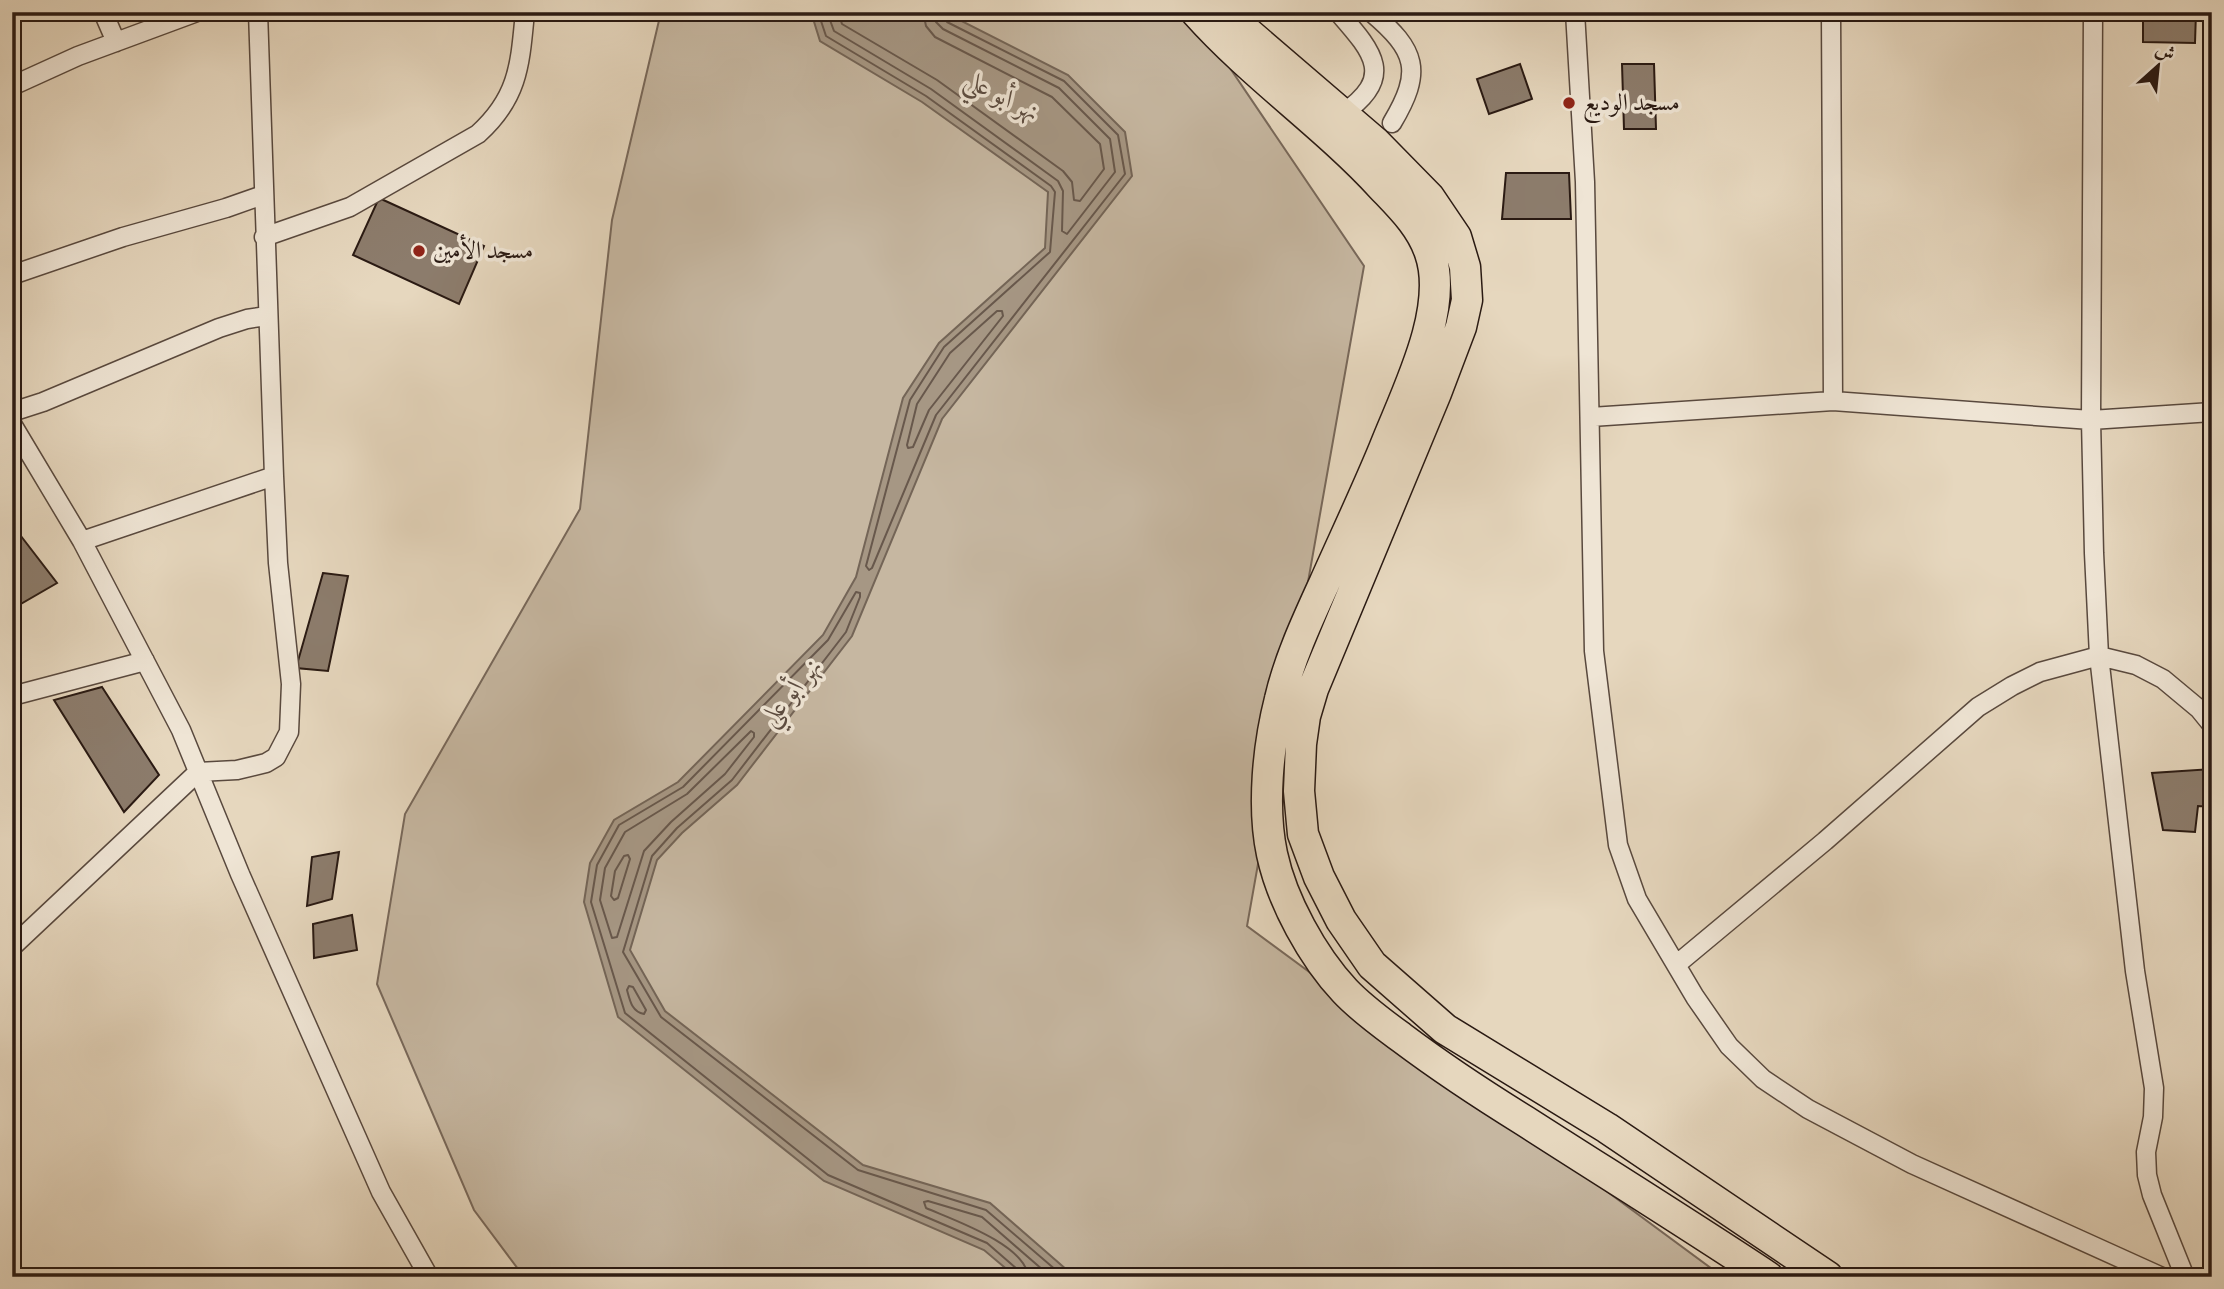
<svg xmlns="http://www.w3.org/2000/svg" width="2224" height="1289" font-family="'Libre Bodoni',Amiri,serif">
	<rect width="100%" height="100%" fill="#e6d7be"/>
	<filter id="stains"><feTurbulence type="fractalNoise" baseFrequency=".00286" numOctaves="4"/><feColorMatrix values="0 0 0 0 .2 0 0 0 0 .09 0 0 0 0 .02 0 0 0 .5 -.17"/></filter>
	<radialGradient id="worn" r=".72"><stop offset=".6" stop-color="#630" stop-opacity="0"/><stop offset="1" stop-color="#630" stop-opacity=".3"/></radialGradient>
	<path fill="#c6b7a1" stroke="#78685a" stroke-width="2" d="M661 12H1192L1364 266 1247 926 1723 1277H524L474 1210 377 984 405 814 580 509 612 220Z"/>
	<path fill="#a69784" stroke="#746557" stroke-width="2" d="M811 12H944L1068 75 1125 132 1132 176 942 419 852 636 737 785 682 833 657 860 630 950 665 1011 863 1165 990 1203 1075 1277H1016L984 1250 824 1181 618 1017 584 902 590 863 614 820 678 782 823 635 856 577 903 398 939 343 1045 248 1048 192 922 102 820 41Z"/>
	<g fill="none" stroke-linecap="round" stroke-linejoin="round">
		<path stroke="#68584c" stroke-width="2" d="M818 12 826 36 926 96 1051 186 1055 192 1050 252 944 347 910 400 866 566 869 570 872 568 936 415 1125 174 1118 135 1064 81 947 22 943 12
			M827 12 834 31 931 89 1058 181 1063 191 1062 231 1067 234 1115 172 1110 139 1059 88 943 29 936 22 934 12
			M838 12 842 24 937 80 1063 171 1072 182 1074 200 1080 201 1104 169 1100 144 1052 97 935 37 926 26 923 12
			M997 311H1002L1003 316 929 410 913 447 908 448 907 445 917 404 950 353Z
			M751 731 754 733V737L725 774 671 822 644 851 617 937 612 938 600 900 605 868 625 832 687 794Z
			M628 855 630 859 618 898 614 900 611 896 615 871 624 856Z
			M629 986 633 987 646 1010 644 1014C632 1012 630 1001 627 990Z
			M1020 1277 1017 1269 987 1243 828 1175 625 1013 591 902 597 865 619 825 683 787 828 640 856 592 860 593V597L846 632 732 780 677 828 652 856 623 952 661 1017 858 1170 986 1210 1064 1277
			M1028 1277C1027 1245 951 1219 926 1208L924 1202 928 1201 982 1217 1051 1277"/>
	</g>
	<path fill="#8c7c6c" stroke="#2a1a13" stroke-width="2" d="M2143 12H2196L2195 43 2143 42Z
		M1520 64 1532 99 1489 114 1477 79Z
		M1622 64H1654L1656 129H1624Z
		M1506 173H1569L1571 219H1502Z
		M379 198 484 246 459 304 353 255Z
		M2212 463V496L2208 464Z
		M14 527 57 583 12 609V528Z
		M323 573 348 576 328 671 296 668Z
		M102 687 159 775 124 812 54 700Z
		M2212 769V807L2198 806 2195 832 2163 830 2152 773Z
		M339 852 332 899 307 906 312 857Z
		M352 915 357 950 314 958 313 924Z"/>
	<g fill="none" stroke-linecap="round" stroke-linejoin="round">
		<defs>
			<path id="minor" d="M103 12 116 42
				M258 12 274 476
				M1338 12C1372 51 1397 77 1342 114
				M1371 12C1417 51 1423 71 1392 123
				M1575 12 1585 182 1594 651 1618 845 1637 899 1695 997 1729 1046 1763 1079 1808 1109 1912 1164 2162 1277
				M1831 12 1833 401
				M2093 12 2091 420 2094 553 2099 656 2135 971 2154 1088 2153 1117 2146 1152 2147 1175 2152 1195 2185 1277
				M12 86 78 56 197 12
				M264 237 350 207 478 134C519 97 520 64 525 12
				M12 275 123 237 226 208 263 195
				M12 412 43 402 219 328 247 319 267 316
				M1591 417 1833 401 2091 420 2212 412
				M12 424 82 541 181 730 240 874 381 1192 429 1277
				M12 696 145 661
				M12 947 198 772 237 770 266 763 276 757 289 732 291 684 278 563 274 476 82 541
				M1676 965 1825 841 1978 707 2012 686 2040 672 2099 656 2136 665 2163 679 2199 709 2212 725"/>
			<path id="primary" d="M1196 12C1253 76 1324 124 1382 187 1401 207 1421 226 1430 253 1450 310 1405 395 1384 449 1365 495 1344 539 1324 584 1307 621 1289 660 1280 699 1268 746 1262 807 1272 854 1282 901 1313 957 1345 991 1362 1009 1383 1024 1402 1038 1442 1068 1483 1095 1525 1121 1606 1173 1688 1224 1768 1277
				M1228 12 1241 27 1376 143 1429 197 1456 237 1465 267 1467 300 1461 327 1436 393 1313 689 1305 716 1301 744 1299 791 1303 834 1319 877 1341 920 1372 965 1445 1029 1607 1128 1828 1277"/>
		</defs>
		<use href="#minor" stroke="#59493e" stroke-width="21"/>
		<use href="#primary" stroke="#2a1a13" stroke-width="33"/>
		<use href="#minor" stroke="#efe5d5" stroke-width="18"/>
		<use href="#primary" stroke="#e6d7be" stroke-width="30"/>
	</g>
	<g fill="#8f2418" stroke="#efe5d5" stroke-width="2.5">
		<circle cx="1569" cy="103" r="7"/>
		<circle cx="419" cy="251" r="7"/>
	</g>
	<g text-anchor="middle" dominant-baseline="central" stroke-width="7" stroke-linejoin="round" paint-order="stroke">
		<g font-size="24" fill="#2a1a13" stroke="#efe5d5" text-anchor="start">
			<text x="1583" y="103">مسجد الوديع</text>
			<text x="433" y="251">مسجد الأمين</text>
		</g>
		<g font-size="26" font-style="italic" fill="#5c4c40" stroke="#efe5d5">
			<text transform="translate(1002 96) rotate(27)">نهر أبو علي</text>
			<text transform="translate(791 692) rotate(-50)">نهر أبو علي</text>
		</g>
	</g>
	<rect width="2224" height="1289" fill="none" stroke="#e6d7be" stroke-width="42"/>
	<rect x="14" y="14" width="2196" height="1261" fill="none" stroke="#2a1a13" stroke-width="3.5"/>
	<rect x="21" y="21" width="2182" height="1247" fill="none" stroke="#2a1a13" stroke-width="2"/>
	<g transform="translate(2158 66) rotate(27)" stroke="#efe5d5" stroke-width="5" paint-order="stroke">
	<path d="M0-5L12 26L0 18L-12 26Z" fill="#2a1a13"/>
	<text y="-10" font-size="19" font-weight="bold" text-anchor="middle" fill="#2a1a13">ش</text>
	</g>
	<rect width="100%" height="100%" filter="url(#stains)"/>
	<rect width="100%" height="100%" fill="url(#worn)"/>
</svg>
